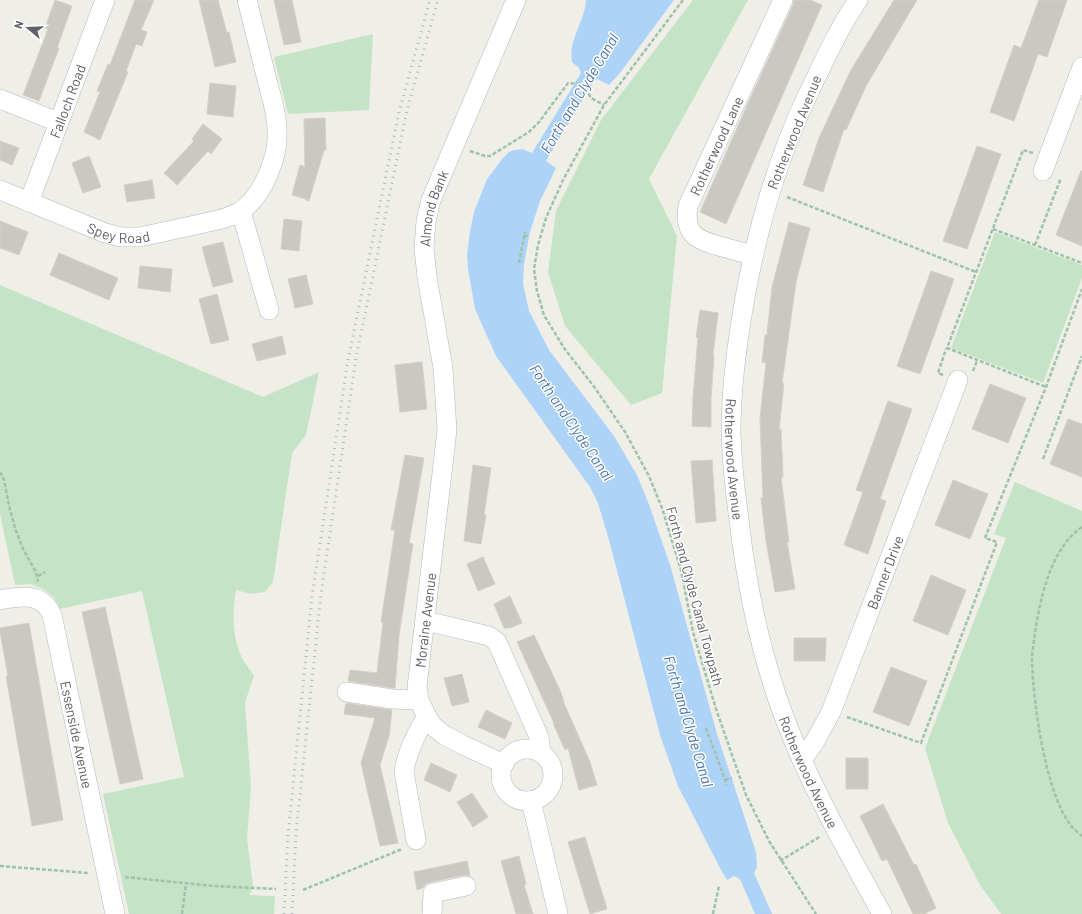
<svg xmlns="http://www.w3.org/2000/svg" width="1082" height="914" font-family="Barlow,sans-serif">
	<rect width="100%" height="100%" fill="#efeee7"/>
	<path fill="#c5e4c7" d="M693 0H748L649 179 677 236 662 393 631 405 565 326 548 272 556 211 601 120Z
		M373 34 369 110 288 114 274 57Z
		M995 232 1082 265V278L1043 383 951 348Z
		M0 285 263 397 319 372 306 435 292 453 273 582 265 592 251 594 236 590C232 612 232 637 242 658 245 664 251 670 254 676L245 702 251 788 247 838 253 888 249 895 275 896 274 914H129L103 794 184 777 142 591 60 609 54 597 43 589 31 584 15 585 0 514Z
		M1015 482 1082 511V914H1001L980 885 948 823 925 748 1006 538 994 534Z"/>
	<path fill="#add4f8" d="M586 0H674L620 73 609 85 597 79 594 81 546 161 556 168 540 201 530 232 524 264 523 284 529 311 549 350 614 436 637 475 650 507 671 568 717 734 756 852 757 867 754 873 772 914H755L740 879 734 876 727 880 721 870 678 786 660 735 609 540 598 503 590 487 496 356 475 309 468 269 467 255 470 231 474 212 487 179 503 158 509 152 514 150 522 149 532 153 581 73 579 68 572 62C568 39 585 22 586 0Z"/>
	<path fill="#cbc8c4" stroke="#d3d0c5" d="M55 0 72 6 57 48H59L39 101 23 95 48 29 45 28Z
		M135 0H154L141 30 147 32 142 46 136 44 126 71 128 72 100 140 84 132 100 92 97 91 108 64 110 65Z
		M199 0H218L227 33 229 32 236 62 215 67Z
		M274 0H292L301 42 284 45Z
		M794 0H810L822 5 726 224 700 212 749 101 793 5Z
		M894 0H917L866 86 846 130 844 129 823 192 803 185 819 138 851 70Z
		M1039 0H1067L1047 57 1038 54 1014 121 990 112 1014 45 1021 48Z
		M210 83 236 86 233 117 207 114Z
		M325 118 326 150H324L309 201 306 200V199L292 195 300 165 305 167 304 119Z
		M203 124 222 139 211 154 208 151 177 185 164 173 194 141 192 139Z
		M0 141 19 148 12 165 0 160Z
		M977 146 1001 154 967 249 943 241Z
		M89 156 101 187 83 193 72 163Z
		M1081 171H1082V246L1056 235Z
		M152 180 155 198 127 202 124 185Z
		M284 219 302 221 299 251 281 249Z
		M0 221 28 232 19 255 0 248Z
		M789 222 810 228 796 282 782 383H784L779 429H781L783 477H781L789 542H787L795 589 775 592 766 541 761 498H763L760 418 766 363 762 362 765 335H767L772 287Z
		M223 242 233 282 213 287 202 247Z
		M59 253 118 278 109 300 50 275Z
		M140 266 172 269 170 292 138 288Z
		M931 271 954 279 920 374 897 366Z
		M306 275 313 304 295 308 288 279Z
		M217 294 229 340 211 344 199 299Z
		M700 310 718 313 713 355 714 356 711 398V427L692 426 693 398 698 337H696Z
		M282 336 286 354 257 361 252 344Z
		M422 362 427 409 400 412 395 365Z
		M990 384 1026 398 1008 443 972 429Z
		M888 401 912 409 880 499 886 501 868 554 844 545 863 492 856 490Z
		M1068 419 1082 424V477L1050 464Z
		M405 455 424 458 409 543 413 544 399 635 395 688H393L348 681 350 670 377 673 383 623 381 622 395 530H391Z
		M712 460 716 521 696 523 691 461Z
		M473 465 491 468 484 515H486L481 544 464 541Z
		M953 480 988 494 970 539 935 525Z
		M483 557 495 584 478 591 467 564Z
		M931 575 966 590 948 635 913 621Z
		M510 596 522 623 510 628H504L494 604Z
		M105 607 143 779 120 784 82 612Z
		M29 623 63 820 32 826 6 676H8L0 632V628Z
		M534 635 559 688 564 701H563L590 762 597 785 579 790 568 748 565 750 553 723H554L517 642Z
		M794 638H826L825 661H794Z
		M891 667 927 681 909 726 873 712Z
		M462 674 469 702 452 706 444 678Z
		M346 703 392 710 389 736 380 765 398 843 380 846 361 763 375 718 344 714Z
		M486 710 512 723 505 739 478 727Z
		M846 758H868V789H846Z
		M431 763 457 775 450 792 424 780Z
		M472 793 488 817 473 827 457 802Z
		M883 804 914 865 916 864 936 908 924 914H913L887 859 882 861 860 816Z
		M585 837 607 909 590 914 568 842Z
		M519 856 526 884 524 885 533 914H516L501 861Z
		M467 861 470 876 464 875 431 882 426 884 423 888 417 890 414 872Z"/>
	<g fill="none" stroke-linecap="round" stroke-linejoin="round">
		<defs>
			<g id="minor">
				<path id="s1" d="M858 0C839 28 825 59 810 90 778 156 758 225 745 298 737 342 731 388 731 433 732 462 735 491 739 520 746 581 758 641 778 700 804 775 844 845 882 914"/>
				<path d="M0 99 58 122"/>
				<path d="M1043 171 1082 67"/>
				<path id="s2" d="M0 190 105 233 121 237H140L218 220C226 218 234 215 241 211 263 195 279 157 277 130 277 113 271 96 267 80 260 53 254 27 247 0"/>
				<path id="s3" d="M29 202 105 0"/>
				<path d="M241 211 269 310"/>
				<path id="s4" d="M752 255C741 252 730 249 719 246 695 239 684 234 688 206L783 0"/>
				<path id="s5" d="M0 600C21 596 42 592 52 615L115 914"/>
				<path d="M426 621 489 636 497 642 539 737 541 753"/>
				<path d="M347 692 392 699 419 700"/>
				<circle cx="527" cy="775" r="26"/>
				<path id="s6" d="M802 760 814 743 831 712 958 380"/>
				<path id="s7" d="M504 764 463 745 444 735 433 726 427 717 419 700 417 687 447 430 443 368 427 277 424 248 426 221 431 200 516 0"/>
				<path d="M531 801 558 914"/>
				<path d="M416 840 404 772C406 755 417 731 427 717"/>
				<path d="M432 914 433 893 466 886"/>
			</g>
		</defs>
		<use href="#minor" stroke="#b7b8bc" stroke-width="20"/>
		<path stroke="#9ec2aa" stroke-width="2.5" stroke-dasharray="4 2" stroke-linecap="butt" d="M683 0 604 105 563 180 546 218 538 245 534 269 537 291 544 315 564 348 595 388 625 432 649 476 662 508 681 570 693 632 716 709 746 795 769 841 816 914
			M470 151 485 156H490L529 132 539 122 568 83 584 84 591 98 604 105
			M1033 153 1023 150 947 348 1046 387
			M787 197 976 272
			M993 229 1082 263
			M524 235 529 237
			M1035 245 1061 178
			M519 263 525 232
			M973 371 977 361
			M943 375 938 373 946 349
			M1043 459 1082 356
			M0 472 4 480 10 510 16 531 23 549 36 572 38 582
			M1082 527C1051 548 1040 598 1035 633 1034 642 1032 652 1032 660 1033 702 1045 789 1069 823 1072 828 1078 832 1082 836
			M38 576 45 572
			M847 717 921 743 997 542 985 538 1046 387 1082 289
			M706 728 727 785
			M725 780 732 778
			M780 861 821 836
			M0 866 88 873
			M125 877 213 886 276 889
			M303 890 402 849
			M182 914 186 884
			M713 914 719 886"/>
		<use href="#minor" stroke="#fff" stroke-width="19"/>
		<path stroke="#b4b5b6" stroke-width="3" stroke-dasharray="1 5" stroke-linecap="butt" d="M284 914 288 835 312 596 348 360 399 112 430 0
			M292 914 296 833 321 594 356 358 407 110 438 0"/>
	</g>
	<g text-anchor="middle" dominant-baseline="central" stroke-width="3" stroke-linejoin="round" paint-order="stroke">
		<g font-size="14" fill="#5e6166" stroke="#fff">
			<text stroke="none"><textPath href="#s3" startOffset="108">Falloch Road</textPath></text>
			<text transform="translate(794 132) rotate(-68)">Rotherwood Avenue</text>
			<text stroke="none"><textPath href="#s4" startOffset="159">Rotherwood Lane</textPath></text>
			<text stroke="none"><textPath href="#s7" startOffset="607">Almond Bank</textPath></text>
			<text stroke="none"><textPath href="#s2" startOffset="127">Spey Road</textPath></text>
			<text stroke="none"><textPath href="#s1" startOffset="483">Rotherwood Avenue</textPath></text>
			<text stroke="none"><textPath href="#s6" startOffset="206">Banner Drive</textPath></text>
			<text transform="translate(695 596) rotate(75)">Forth and Clyde Canal Towpath</text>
			<text stroke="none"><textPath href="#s7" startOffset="191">Moraine Avenue</textPath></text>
			<text stroke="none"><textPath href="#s5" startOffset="182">Essenside Avenue</textPath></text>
			<text stroke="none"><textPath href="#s1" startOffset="807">Rotherwood Avenue</textPath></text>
		</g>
		<g font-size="15" font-style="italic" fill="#4b74aa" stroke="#fff">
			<text transform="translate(579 93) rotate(-59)">Forth and Clyde Canal</text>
			<text transform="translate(572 422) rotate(56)">Forth and Clyde Canal</text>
			<text transform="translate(689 721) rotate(73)">Forth and Clyde Canal</text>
		</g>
	</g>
	<g transform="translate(28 28) rotate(289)" stroke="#ffffff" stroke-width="3" paint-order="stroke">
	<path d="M0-3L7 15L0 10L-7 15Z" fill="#5e6166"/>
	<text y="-6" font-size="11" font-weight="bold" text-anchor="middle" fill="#5e6166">N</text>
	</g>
</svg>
